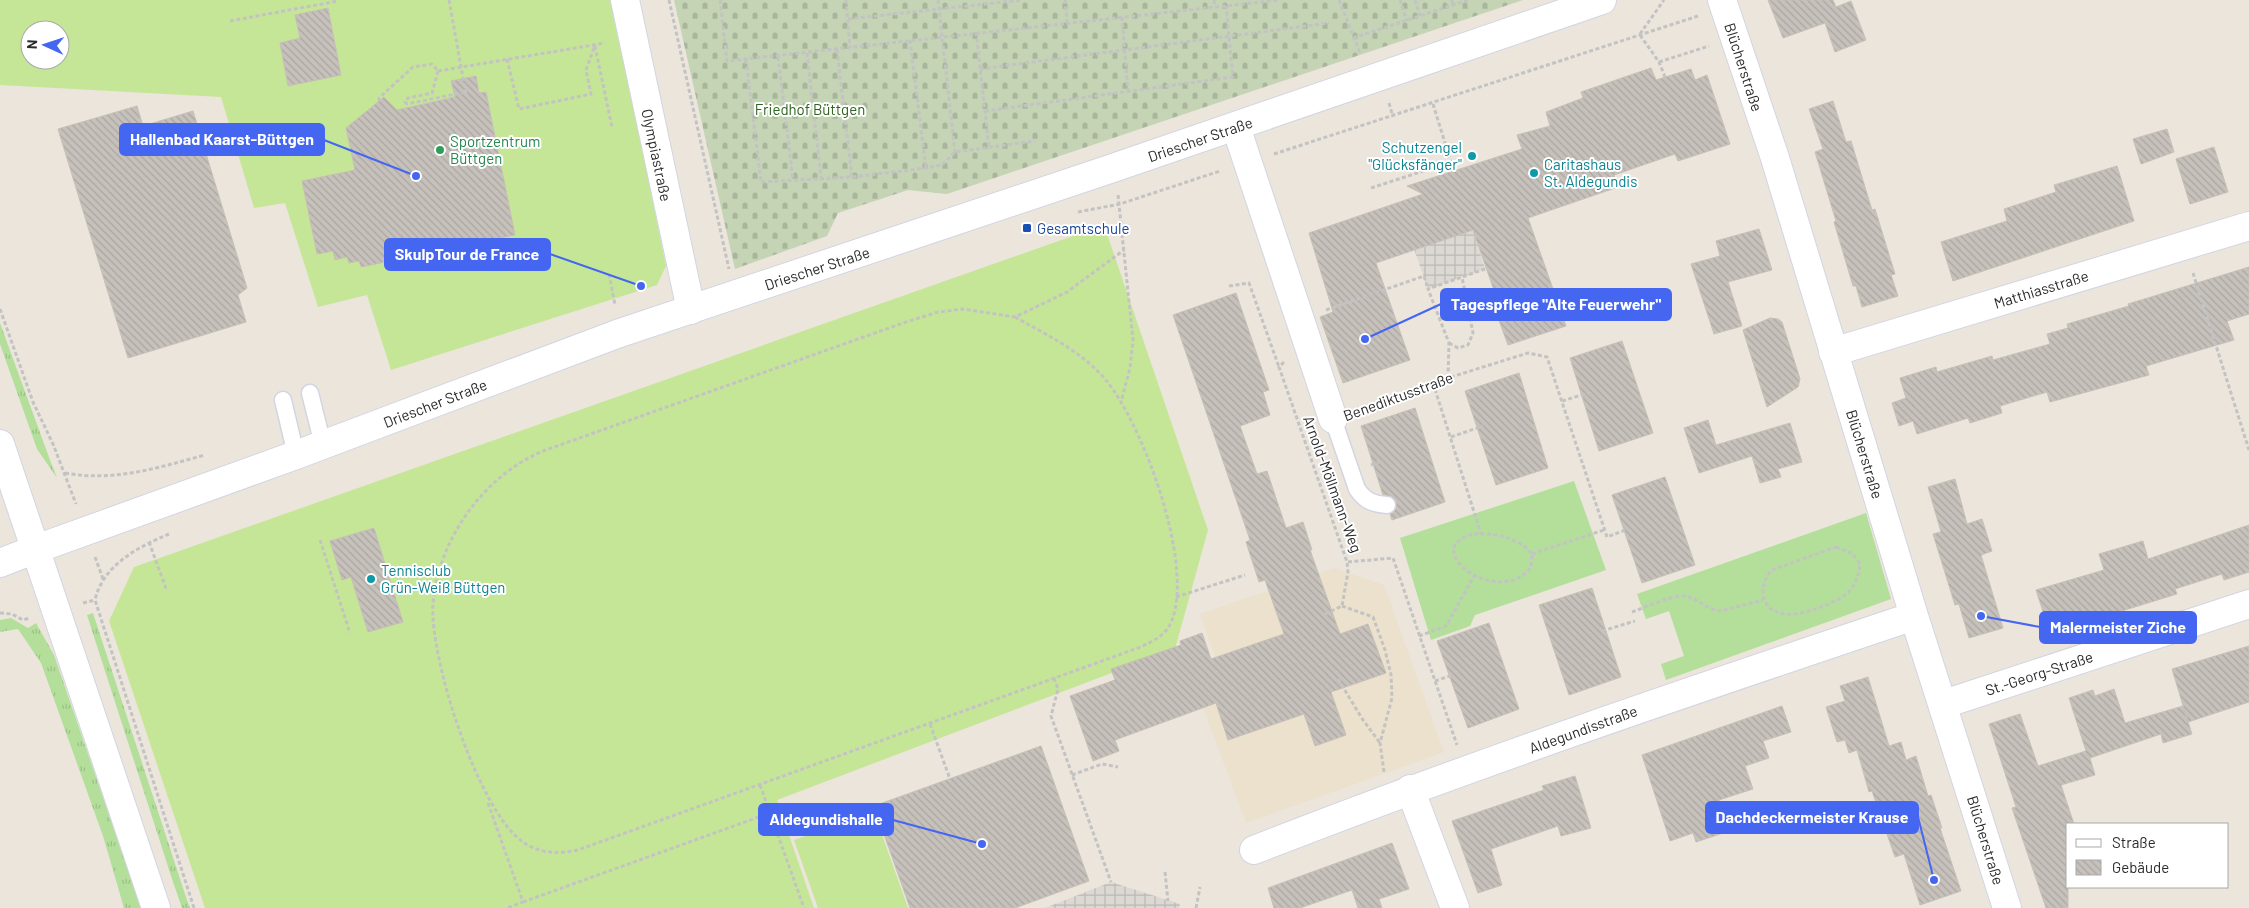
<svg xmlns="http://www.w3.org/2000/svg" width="2249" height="908" font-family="Barlow,sans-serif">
	<defs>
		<pattern id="grass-tufts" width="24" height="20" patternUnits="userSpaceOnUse" patternTransform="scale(1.25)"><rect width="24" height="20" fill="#b3df9b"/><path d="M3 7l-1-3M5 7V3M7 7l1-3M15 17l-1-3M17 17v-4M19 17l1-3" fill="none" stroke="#9ac086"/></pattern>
		<pattern id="cemetery-stones" width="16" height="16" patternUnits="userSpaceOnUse" patternTransform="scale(1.25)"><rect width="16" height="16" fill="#c4d4b4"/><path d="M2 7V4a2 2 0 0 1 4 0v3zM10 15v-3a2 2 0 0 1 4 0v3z" fill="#a9b69b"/></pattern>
		<pattern id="plaza-grid" width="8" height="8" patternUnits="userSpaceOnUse" patternTransform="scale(1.25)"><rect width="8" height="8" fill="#dcd8d3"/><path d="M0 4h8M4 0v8" fill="none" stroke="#bdbab5"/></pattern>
		<pattern id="building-back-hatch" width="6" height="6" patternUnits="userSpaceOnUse" patternTransform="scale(1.25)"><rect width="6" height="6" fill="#c7c1bc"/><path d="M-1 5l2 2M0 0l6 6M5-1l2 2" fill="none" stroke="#aba6a2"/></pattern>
	</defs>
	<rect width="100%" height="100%" fill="#ebe5dc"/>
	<path fill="#ece1cc" d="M1334 568 1384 585 1444 752 1246 823 1188 667 1215 657 1200 614Z"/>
	<path fill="url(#grass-tufts)" d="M0 323 50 460 57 478 37 449 0 344Z
		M93 613 187 900 190 908H182L173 882 87 615Z
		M11 618 28 628 36 623 54 655 141 908H124L103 836 41 663 18 629 0 632V620Z"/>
	<path fill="url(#cemetery-stones)" d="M674 0H1523L947 194 908 190 838 213 827 236 735 269Z"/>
	<path fill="#b3df9b" d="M1574 481 1606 570 1475 615 1470 626 1431 640 1400 538Z
		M1866 513 1891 599 1666 680 1661 664 1684 656 1669 611 1646 619 1637 594Z"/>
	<path fill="#c6e697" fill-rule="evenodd" d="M0 0H612L666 266 657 285 391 370 367 295 318 307 285 203 254 208 221 97 0 85ZM30 30H60V60H30Z
		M1104 225 1208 530 1175 649 777 800 814 908H205L109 621 134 567Z
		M874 812 908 908H818L794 840Z"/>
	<path fill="url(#plaza-grid)" d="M1473 230 1485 269 1428 289 1414 249Z
		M1111 882 1180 904 1179 908H1045Z"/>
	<path fill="url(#building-back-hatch)" stroke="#c6c0b6" d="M1768 0H1833L1836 7 1851 1 1866 40 1835 52 1825 23 1783 38Z
		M328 8 341 75 288 86 280 43 300 38 295 15Z
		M1651 68 1656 80 1691 69 1695 80 1707 75 1730 144 1678 161 1675 154 1614 175 1618 187 1528 218 1566 326 1508 345 1492 301 1497 299 1473 230 1376 263 1410 360 1343 383 1320 317 1333 312 1309 233 1423 194 1407 186 1522 149 1517 135 1550 126 1546 112 1583 98 1581 92Z
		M476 76 479 93 486 92 515 235 361 267 359 261 349 263 347 257 335 260 333 251 317 254 302 181 355 170 346 128 384 97 397 110 455 97 451 81Z
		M1833 101 1846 142 1851 141 1872 210 1875 209 1895 274 1891 275 1898 296 1862 307 1856 286H1853L1834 222 1836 221 1815 152 1823 149 1809 109Z
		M137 106 143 126 193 111 247 288 238 295 246 322 128 358 58 129Z
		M2167 129 2174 152 2141 164 2133 139Z
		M2214 147 2228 192 2190 204 2176 159Z
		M2117 166 2134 221 1953 281 1941 242 2007 221 2004 209 2056 192 2054 185Z
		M1759 229 1772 270 1728 282 1742 326 1714 334 1691 264 1720 256 1716 241Z
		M2249 267V314L2227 321 2234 340 2146 366 2149 375 2050 402 2047 392 2000 406 2002 413 1970 423 1968 418 1917 434 1913 421 1899 426 1892 403 1906 398 1900 378 1936 367 1937 372 1992 356 1993 360 2050 344 2047 334 2068 328 2067 324 2129 306 2128 304Z
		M1236 293 1269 390 1263 392 1270 415 1240 426 1257 474 1267 471 1286 528 1303 522 1312 550H1310L1340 634 1368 624 1386 673 1331 692 1346 735 1315 746 1304 714 1228 740 1216 703 1115 740 1119 751 1093 761 1070 696 1115 680 1111 669 1181 645 1180 641 1202 633 1211 659 1284 634 1265 580 1259 582 1246 542 1250 540 1173 315Z
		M1770 318 1778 319 1782 322 1800 379 1798 387 1767 407 1743 330Z
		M1622 341 1653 433 1599 451 1570 358Z
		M1519 373 1548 468 1496 485 1465 391Z
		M1415 408 1445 502 1392 520 1390 514 1395 510 1396 501 1392 497 1383 495 1361 426Z
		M1708 420 1716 445 1790 423 1802 462 1778 469 1781 477 1760 483 1752 456 1699 473 1684 428Z
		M1665 477 1695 565 1642 583 1612 495Z
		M1955 479 1967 524 1982 519 1992 551 1981 555 2003 628 1969 638 1959 604 1955 605 1933 534 1941 532 1928 487Z
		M2249 525V572L2224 580 2222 574 2175 589 2177 594 2050 633 2036 590 2104 570 2099 554 2143 541 2148 559Z
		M374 528 403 622 368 632 351 577 342 580 330 541Z
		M1592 588 1621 677 1569 695 1539 605Z
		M1489 623 1519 709 1468 728 1437 641Z
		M2249 646V702L2188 722 2172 669Z
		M1868 677 1889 746 1901 742 1906 760 1916 756 1928 796 1931 795 1942 828H1940L1961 891 1920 905 1904 854 1895 857 1872 791 1869 792 1857 750 1849 753 1845 740 1837 742 1826 707 1845 701 1840 686Z
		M2114 689 2125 723 2183 706 2192 734 2163 743 2161 734 2090 758 2095 775 2061 785 2074 824H2068V908H2046L2012 808 2016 807 1989 724 2020 714 2038 766 2086 751 2069 698 2093 690 2095 696Z
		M1782 706 1791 732 1763 741 1769 758 1745 766 1753 789 1719 800 1729 831 1696 842 1693 833 1670 841 1642 755Z
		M1041 746 1089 881 1015 908H910L874 806Z
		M1575 776 1591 828 1561 836 1558 826 1491 849 1502 885 1478 893 1452 821 1544 790 1542 786Z
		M1392 843 1409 889 1379 899 1382 908H1358L1352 890 1300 908H1274L1268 888Z"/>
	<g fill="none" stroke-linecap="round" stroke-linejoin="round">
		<defs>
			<path id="service" d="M310 393 323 445
				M283 400 296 455
				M1333 419 1357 489C1365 501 1373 504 1387 505"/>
			<path id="minor" d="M625 0 691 310
				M1722 0 1775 158 1914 616 2007 908
				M1236 127 1333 419
				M1833 352 2249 226
				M36 549 296 455 617 334 1110 169 1602 0
				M1944 704 2249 604
				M1410 789 1455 908
				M1254 850C1471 765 1693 690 1914 616"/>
			<path id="tertiary" d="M0 563 36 549"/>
			<path id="secondary" d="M0 444 156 908"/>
		</defs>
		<use href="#service" stroke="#d2d5e2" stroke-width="19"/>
		<use href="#minor" stroke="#d2d5e2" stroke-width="30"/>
		<use href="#tertiary" stroke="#d2d5e2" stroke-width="30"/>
		<use href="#secondary" stroke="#d2d5e2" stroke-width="30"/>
		<path stroke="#c3c3c3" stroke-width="3" stroke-dasharray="4 2.5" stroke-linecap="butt" d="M449 0 466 95
			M669 0 729 269
			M720 0 727 61 1279 0
			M846 0 850 48
			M938 0 955 152
			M1065 0 1067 22
			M1214 0 1215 6
			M1339 0 1360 53
			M1400 0 1407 21
			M1415 0 1420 16
			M1452 0 1453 5
			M1122 17 1128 92
			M848 19 1022 0
			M230 21 338 1
			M976 32 989 147
			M1640 34 1664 0
			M1640 35 1659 62 1665 77
			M1353 38 1468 0
			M910 40 926 168
			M595 46 612 127
			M837 50 852 177
			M807 53 821 178
			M778 57 793 179
			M507 59 519 109 591 94 586 70 595 45
			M746 60 761 182 852 177 926 168 942 165 955 152 1035 141
			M1659 62 1709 46
			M980 69 1329 23
			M438 71 605 43
			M438 71 432 93 408 98 405 102 407 104 466 92
			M379 101V98L413 67 432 64 438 71
			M1389 103 1393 117
			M1433 104 1454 172
			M985 111 1233 77 1226 6
			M1274 154 1698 16
			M1371 188 1451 162
			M1118 195 1133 340 1130 368 1121 402
			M1078 212 1120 204 1220 171
			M2193 273 2249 450
			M609 274 615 305
			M1229 286 1249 283 1279 367
			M0 309 33 402 53 444 76 504
			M1326 310 1424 276 1428 289
			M1015 317C1047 335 1081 351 1105 379 1143 424 1194 563 1172 620 1166 636 1153 641 1138 648L578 850C558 854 540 854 523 842 478 811 429 657 433 603 439 538 484 476 543 451L903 323 938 312 963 309 1015 317 1067 292 1124 250
			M1449 343 1458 348 1468 345 1473 333 1462 277
			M1284 362 1279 367 1347 562 1393 558 1457 745
			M1448 378 1449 343 1428 289 1485 269
			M1433 383 1481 534
			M1562 401 1588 393
			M1359 410 1448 378 1528 353 1547 357 1607 537 1628 529
			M1451 437 1483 426
			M1371 465 1379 462
			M65 473C114 482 157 468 205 455
			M169 534C138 547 103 565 95 600L194 908
			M1474 534C1495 533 1518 537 1532 554L1531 567C1500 610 1415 548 1474 534Z
			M320 540 350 633
			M149 542 167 591
			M1836 547 1853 554 1860 564C1859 573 1857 582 1851 589 1842 602 1799 617 1784 614 1760 610 1757 586 1772 570Z
			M1532 554 1604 530
			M95 557 103 579
			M1176 597 1245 575
			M83 603 95 600
			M1342 606 1373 617 1385 650 1391 675 1392 698 1380 743 1384 772
			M1632 612C1644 608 1677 592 1689 597 1700 601 1709 610 1721 611L1763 600
			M0 613 12 614 23 620 29 618
			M1325 614 1342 606 1348 572 1347 562
			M1602 631 1635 621
			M1419 636 1446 626 1474 576
			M1054 678 1058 689 1051 716 1111 882
			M1338 679 1363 720 1380 743
			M1435 681 1453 675
			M930 724 950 779
			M1072 775 1102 764 1118 767
			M760 785 804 908
			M488 803 523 902 507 908
			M1165 872 1168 901
			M523 902 770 813
			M1196 908 1200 887"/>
		<use href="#service" stroke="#fff" stroke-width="16"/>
		<use href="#minor" stroke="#fff" stroke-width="28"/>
		<use href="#tertiary" stroke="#fff" stroke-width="28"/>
		<use href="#secondary" stroke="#fff" stroke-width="28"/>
	</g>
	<circle fill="#2e9e5b" stroke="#fff" stroke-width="2" cx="440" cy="150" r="5"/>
	<g fill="#0f9aa8" stroke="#fff" stroke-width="2">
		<circle cx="1472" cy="156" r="5"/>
		<circle cx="1534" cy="173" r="5"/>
		<circle cx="371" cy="579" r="5"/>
	</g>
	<rect fill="#1a4fb4" stroke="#fff" stroke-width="2" x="1022" y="223" width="10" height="10" rx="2.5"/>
	<g text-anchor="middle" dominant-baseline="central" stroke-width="4" stroke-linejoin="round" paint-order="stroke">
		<g font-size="15" fill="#2a2a2a" stroke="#fff">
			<text transform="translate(1744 67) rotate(72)">Blücherstraße</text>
			<text transform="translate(1200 139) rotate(-19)">Driescher Straße</text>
			<text transform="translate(657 155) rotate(78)">Olympiastraße</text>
			<text transform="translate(817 268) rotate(-18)">Driescher Straße</text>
			<text transform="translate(2041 289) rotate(-17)">Matthiasstraße</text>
			<text transform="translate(1398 396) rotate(-20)">Benediktusstraße</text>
			<text transform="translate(435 403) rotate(-21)">Driescher Straße</text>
			<text transform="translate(1865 454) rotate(73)">Blücherstraße</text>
			<text transform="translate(1333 484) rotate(70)">Arnold-Möllmann-Weg</text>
			<text transform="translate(2039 673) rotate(-18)">St.-Georg-Straße</text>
			<text transform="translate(1583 729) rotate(-20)">Aldegundisstraße</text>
			<text transform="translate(1986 840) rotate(73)">Blücherstraße</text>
		</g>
		<g font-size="15" fill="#2d631d" stroke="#fff">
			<text x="810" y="109">Friedhof Büttgen</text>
		</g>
		<g font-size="15" fill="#27864d" stroke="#fff" text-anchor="start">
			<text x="450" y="141">Sportzentrum<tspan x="450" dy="17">Büttgen</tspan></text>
		</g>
		<g font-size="15" fill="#0d838f" stroke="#fff" text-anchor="start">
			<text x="1462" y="147" text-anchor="end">Schutzengel<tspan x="1462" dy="17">"Glücksfänger"</tspan></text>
			<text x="1544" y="164">Caritashaus<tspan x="1544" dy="17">St. Aldegundis</tspan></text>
			<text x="381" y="570">Tennisclub<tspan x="381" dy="17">Grün-Weiß Büttgen</tspan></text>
		</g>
		<g font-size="15" fill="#164399" stroke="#fff" text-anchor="start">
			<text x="1037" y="228">Gesamtschule</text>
		</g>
	</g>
	<path fill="none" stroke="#4466f1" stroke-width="2" d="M416 176L324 140M641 286L550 254M1365 339L1441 304M1981 616L2040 627M1934 880L1918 817M982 844L893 820"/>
	<g fill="#4466f1" stroke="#fff" stroke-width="2">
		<circle cx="416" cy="176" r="5"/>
		<circle cx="641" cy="286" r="5"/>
		<circle cx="1365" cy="339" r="5"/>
		<circle cx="1981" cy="616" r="5"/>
		<circle cx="1934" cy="880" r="5"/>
		<circle cx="982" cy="844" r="5"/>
	</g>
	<g fill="#4466f1" stroke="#4466f1" stroke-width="2">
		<rect x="120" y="124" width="204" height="31" rx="5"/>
		<rect x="385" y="239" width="165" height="31" rx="5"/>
		<rect x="1441" y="289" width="230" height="31" rx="5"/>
		<rect x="2040" y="612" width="156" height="31" rx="5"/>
		<rect x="1706" y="802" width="212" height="31" rx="5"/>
		<rect x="759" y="804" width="134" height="31" rx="5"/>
	</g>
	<g font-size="16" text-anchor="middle" font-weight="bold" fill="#fff">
		<text x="222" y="145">Hallenbad Kaarst-Büttgen</text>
		<text x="467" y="260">SkulpTour de France</text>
		<text x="1556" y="310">Tagespflege "Alte Feuerwehr"</text>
		<text x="2118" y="633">Malermeister Ziche</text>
		<text x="1812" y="823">Dachdeckermeister Krause</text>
		<text x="826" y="825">Aldegundishalle</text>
	</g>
	<rect x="2066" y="823" width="162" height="65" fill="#ffffff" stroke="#aaaaaa"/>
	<rect x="2076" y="839" width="25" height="8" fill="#ffffff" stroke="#aaaaaa"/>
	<text x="2112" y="848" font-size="15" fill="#2a2a2a">Straße</text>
	<rect x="2076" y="860" width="25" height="15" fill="url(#building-back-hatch)" stroke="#aaaaaa"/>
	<text x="2112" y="873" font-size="15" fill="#2a2a2a">Gebäude</text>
	<g transform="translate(45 45) rotate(273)"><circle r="24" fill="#ffffff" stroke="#aaaaaa"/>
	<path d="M0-4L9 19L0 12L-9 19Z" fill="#4466f1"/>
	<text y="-8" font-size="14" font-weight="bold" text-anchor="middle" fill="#2a2a2a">N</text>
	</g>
</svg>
